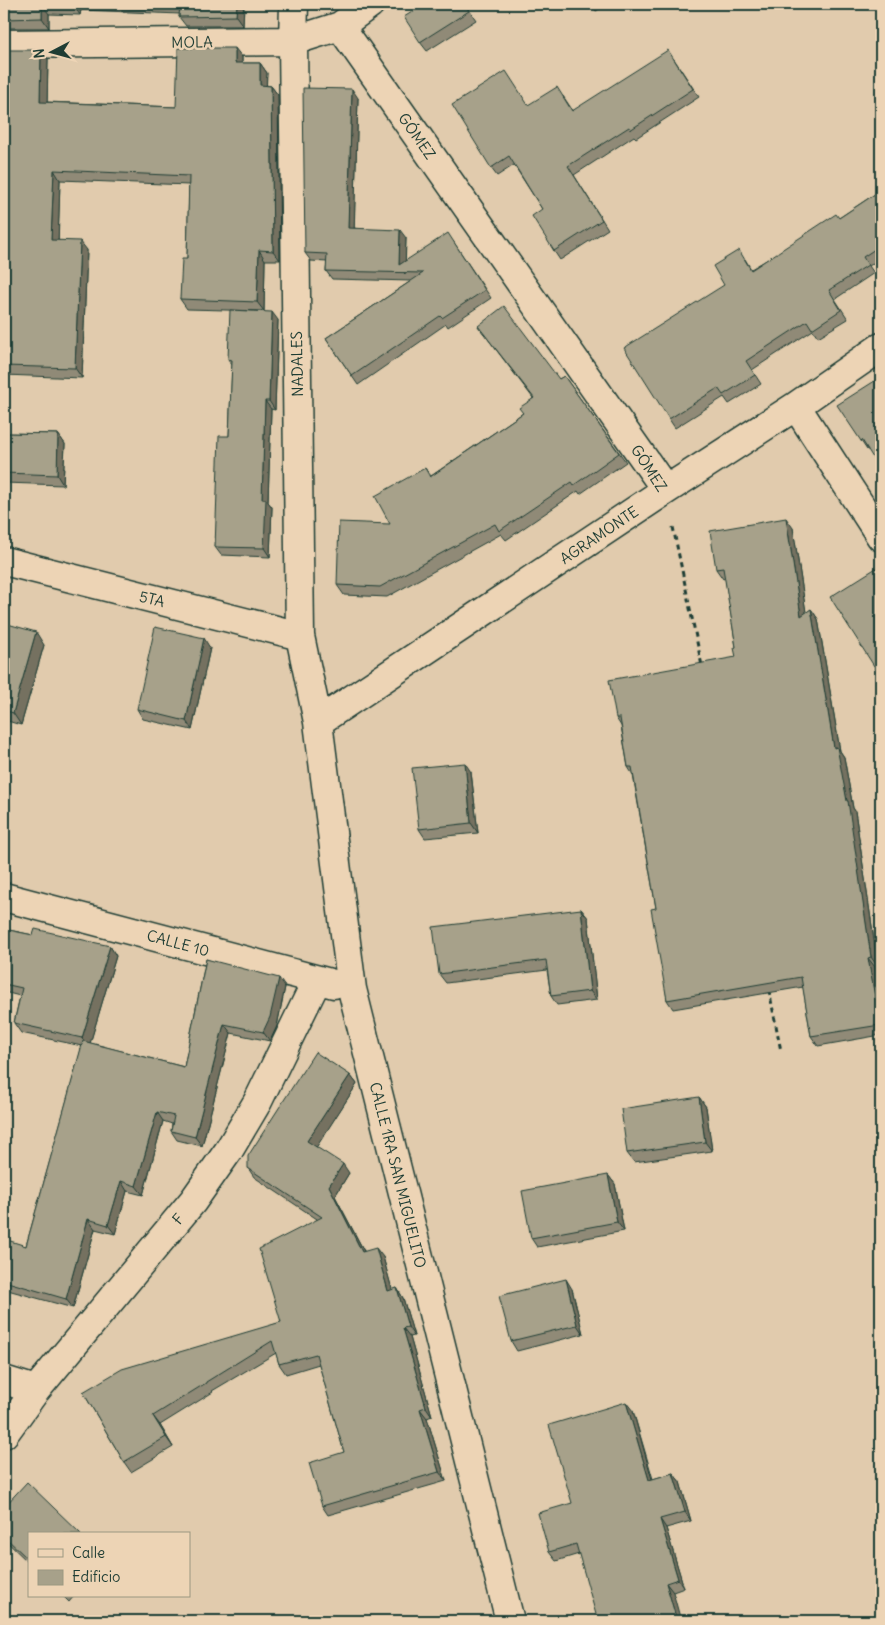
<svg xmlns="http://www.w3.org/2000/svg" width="885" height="1625" font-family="Delius,sans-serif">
	<rect width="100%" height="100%" fill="#e1cbad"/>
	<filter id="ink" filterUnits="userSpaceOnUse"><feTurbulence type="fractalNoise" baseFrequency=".02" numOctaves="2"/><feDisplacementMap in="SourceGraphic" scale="10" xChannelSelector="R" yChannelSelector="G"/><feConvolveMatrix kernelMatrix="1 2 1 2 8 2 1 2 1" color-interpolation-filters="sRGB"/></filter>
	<g filter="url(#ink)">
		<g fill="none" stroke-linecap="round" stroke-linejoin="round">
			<defs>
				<path id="minor" d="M294 4 293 41 300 636 318 722 352 989 510 1621
					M340 26 666 490
					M4 44 293 41 340 26 370 4
					M796 406 881 537
					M4 561 300 636
					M318 722 666 490 796 406 881 347
					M4 897 334 984
					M4 1380 36 1390
					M4 1434 36 1390 193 1201 229 1150 258 1101 317 980"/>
			</defs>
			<use href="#minor" stroke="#1f3d34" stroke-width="31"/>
			<path stroke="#1f3d34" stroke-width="3" stroke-dasharray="5 4" stroke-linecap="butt" d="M673 527 702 666
				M769 990 781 1051"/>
			<use href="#minor" stroke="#edd4b5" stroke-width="28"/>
		</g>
		<path fill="#908a77" stroke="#1f3d34" d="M4 4H244L243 26H186L179 17 180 14 81 10 80 15 49 14V28H4Z
			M465 4 476 20 427 51 420 42Z
			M591 4H607L596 11Z
			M4 50 48 59 47 102 176 107 242 57V63H260L267 73 266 85 271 86 278 95 280 260H265L264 311 187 309 180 299 187 259 189 185 60 180 58 240 87 250 82 378 4 375Z
			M674 59 699 97 636 138 634 136 574 175 608 229 560 260 554 251 542 209 514 165 497 176 491 168 529 105 563 96 573 111Z
			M358 98 354 228 406 238 405 261 453 241 491 298 448 327 446 324 358 385 326 338 411 281 332 279 326 271 327 262 311 261 305 253Z
			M881 190V258L869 266 874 273 835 299 848 319 818 337 813 330 752 370 761 384 729 404 724 397 675 428 669 419 724 285 745 259 751 269 839 218Z
			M278 320 275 410 271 409 268 502 272 507 270 557 221 555 215 547 229 436 232 365 228 359Z
			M478 326 559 379 564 376 626 462 580 494 578 491 506 540 501 534 387 597 344 595 337 585 390 524 425 468 431 476 523 413 533 398Z
			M881 377 868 450H867L861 441Z
			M4 433 58 434 65 444 63 485 4 483Z
			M793 528 806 613 811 609 818 619 840 751 844 757 853 808 855 811 878 967H875L881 1005V1035L818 1046 811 1036 803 987 673 1009 667 1000 656 908 633 775 628 767 621 726 616 718 736 657V647L725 578 723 579 716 569Z
			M4 623 44 645 21 725 4 720Z
			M210 648 192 730 143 719 137 709Z
			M471 772 478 833 425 838 419 829Z
			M581 909 588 918 597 1000 557 1005 551 996 547 970 446 983 439 974Z
			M4 929 33 935 110 946 116 956 90 1043 184 1067 206 959 285 987 277 1026 270 1041 231 1033 202 1146 177 1140 171 1131 172 1124 163 1121 143 1195 127 1191 115 1234 95 1229 73 1308 4 1289V1242L26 1246 82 1046 21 1033 14 1023 20 996 4 992Z
			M350 1075 357 1084 316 1147 349 1173 335 1196 364 1251 383 1257 392 1290 397 1288 403 1298 414 1336 410 1337 432 1416 427 1418 446 1481 328 1515 322 1506 344 1452 319 1364 286 1374 279 1364 276 1353 212 1391 213 1392 160 1425 173 1447 131 1472 124 1462 83 1392 281 1322 317 1219 254 1177 248 1168Z
			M699 1097 706 1107 712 1151 634 1162 627 1153Z
			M608 1175 615 1184 624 1231 537 1247 531 1238Z
			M572 1289 583 1334 517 1351 511 1341Z
			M633 1411 653 1479 673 1473 680 1482 691 1521 666 1528 684 1588 673 1592 579 1554 556 1561 549 1552 572 1503Z
			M4 1507 29 1534V1563L4 1539Z
			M63 1596H74L69 1602Z"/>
		<path fill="#757161" stroke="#1f3d34" d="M42 4 49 14V28L42 18Z
			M74 4H76L81 10 80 15 74 6Z
			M237 4H244L243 26 236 16Z
			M235 48 242 57V72L235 63Z
			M41 50 48 59 47 111 40 102Z
			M260 63 267 73 266 95 260 85Z
			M271 86 278 95 280 260 273 251Z
			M352 89 358 98 354 236 348 228Z
			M54 170 60 180 58 249 51 240Z
			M400 230 406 238 405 274 399 265Z
			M80 241 87 250 82 378 75 368Z
			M259 250 265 260 264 311 257 302Z
			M272 312 278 320 275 410 269 401Z
			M265 401 271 409 268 502 272 507 270 557 264 548 262 499Z
			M58 434 65 444 63 485 57 475Z
			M786 518 793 528 808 625 801 616Z
			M811 609 818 619 840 751 844 757 853 808 855 811 878 967 871 957 847 801 834 748Z
			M36 632 44 645 21 725 13 713Z
			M204 638 210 648 192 730 186 721Z
			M465 763 471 772 478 833 471 823Z
			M581 909 588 918 597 1000 590 991Z
			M110 946 116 956 89 1047 82 1038Z
			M868 958 875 967 881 1005V1027L880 1025Z
			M279 978 285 987 277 1026 270 1041 263 1032Z
			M224 1024 231 1033 202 1146 195 1137Z
			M350 1075 357 1084 314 1151 307 1141Z
			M699 1097 706 1107 712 1151 705 1142Z
			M157 1112 163 1121 143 1195 136 1186Z
			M343 1164 349 1173 335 1196 369 1261 362 1252 329 1186Z
			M608 1175 615 1184 624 1231 617 1222Z
			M121 1181 127 1191 115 1234 108 1225Z
			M88 1219 95 1229 73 1308 66 1299Z
			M376 1248 383 1257 395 1300 388 1291Z
			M566 1279 572 1289 583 1334 577 1325Z
			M397 1288 403 1298 414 1336 408 1327Z
			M403 1328 410 1337 432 1416 426 1407Z
			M626 1402 633 1411 655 1490 649 1480Z
			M420 1409 427 1418 446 1481 439 1472Z
			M153 1416 160 1425 173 1447 166 1437Z
			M673 1473 680 1482 691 1521 685 1512Z
			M660 1519 666 1528 684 1588 678 1579Z
			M666 1583 673 1592 681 1621H677Z"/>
		<path fill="#a7a18a" stroke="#1f3d34" d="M4 4H74V6L42 4V18L4 19Z
			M159 4H237L236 16 179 17 180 5Z
			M425 4H465L469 11 420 42 404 17Z
			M178 48H235V63H260V85L271 86 273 251 259 250 257 302 180 299 182 259H187L189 176 54 170 51 240 80 241 75 368 4 366V50H41L40 102 176 107Z
			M668 50 693 89 630 130 629 127 568 166 602 220 554 251 532 216 542 209 509 156 491 168 452 105 506 71 528 105 557 87 572 111Z
			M303 88 352 89 348 228 400 230 399 265 448 233 485 290 442 318 440 316 352 376 326 338 423 273 326 271 327 254 305 253Z
			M881 190V245L863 257 868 265 829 290 841 310 812 329 807 321 746 361 755 375 723 395 718 388 669 419 624 348 724 285 713 266 739 250 751 270 836 214 839 218Z
			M504 306 559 379 564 376 619 453 574 485 572 482 499 531 495 524 380 587 337 585 339 522 390 524 375 496 425 468 430 477 523 413 519 408 534 398 478 326Z
			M230 310 272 312 269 401H265L262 499H266L264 548 215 547 219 436H229L232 360 228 359Z
			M881 377V471L862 440 861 441 837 405Z
			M4 433 58 434 57 475 4 473Z
			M786 518 801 616 811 609 834 748 837 747 847 801H848L871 957 868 958 880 1025 811 1036 801 977 667 1000 651 909 656 908 632 767H628L620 718H616L609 680 736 657 734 648 736 647 723 568 716 569 710 531Z
			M881 565V677L830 597Z
			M4 623 36 632 13 713 4 710Z
			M155 627 204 638 186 721 137 709Z
			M465 763 471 823 419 829 412 768Z
			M581 909 590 991 551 996 546 960 439 974 433 927Z
			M4 929 33 935 35 929 110 946 82 1038 14 1023 22 988 4 984Z
			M206 959 279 978 270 1017 263 1032 224 1024 195 1137 171 1131 174 1116 157 1112 136 1186 121 1181 108 1225 88 1219 66 1299 4 1281V1239L26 1246 83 1041 184 1067Z
			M315 1052 350 1075 307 1141 343 1164 329 1186 362 1252 376 1248 388 1291 397 1288 408 1327 403 1328 426 1407 420 1409 439 1472 322 1506 309 1463 344 1452 316 1354 279 1364 272 1341 206 1382V1383L153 1416 166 1437 124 1462 83 1392 122 1369 281 1322 259 1249 322 1217 248 1168V1156Z
			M699 1097 705 1142 627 1153 621 1109Z
			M608 1175 617 1222 531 1238 522 1191Z
			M566 1279 577 1325 511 1341 499 1296Z
			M626 1402 649 1480 673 1473 685 1512 660 1519 678 1579 666 1583 677 1621H588L597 1618 576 1544 549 1552 538 1513 572 1503 549 1425Z
			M27 1482 81 1534H29V1560L4 1536V1507Z"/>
	</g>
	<g text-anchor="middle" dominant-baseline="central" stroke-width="5" stroke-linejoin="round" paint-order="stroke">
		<g font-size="15" fill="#1f3d34" stroke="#edd4b5">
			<text transform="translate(192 42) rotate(-1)">MOLA</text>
			<text transform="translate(417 136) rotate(55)">GÓMEZ</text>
			<text transform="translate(297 364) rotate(-91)">NADALES</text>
			<text transform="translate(649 468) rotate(57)">GÓMEZ</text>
			<text transform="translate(599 535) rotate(-34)">AGRAMONTE</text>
			<text transform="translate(152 599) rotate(14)">5TA</text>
			<text transform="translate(178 943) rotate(15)">CALLE 10</text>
			<text transform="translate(398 1175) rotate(76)">CALLE 1RA SAN MIGUELITO</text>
			<text transform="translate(178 1219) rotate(-50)">F</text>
		</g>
	</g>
	<rect width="885" height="1625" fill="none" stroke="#edd4b5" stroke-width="20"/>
	<rect x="10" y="10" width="865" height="1605" fill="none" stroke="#1f3d34" stroke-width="2" filter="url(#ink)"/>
	<rect x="28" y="1532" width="162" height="65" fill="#edd4b5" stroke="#9b9881"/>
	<rect x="38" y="1549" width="25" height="8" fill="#edd4b5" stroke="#9b9881"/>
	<text x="72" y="1558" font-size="15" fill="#1f3d34">Calle</text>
	<rect x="38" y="1570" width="25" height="15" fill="#a7a18a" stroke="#9b9881"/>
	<text x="72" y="1582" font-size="15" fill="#1f3d34">Edificio</text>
	<g transform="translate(52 52) rotate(264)" stroke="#edd4b5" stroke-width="4" paint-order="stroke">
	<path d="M0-4L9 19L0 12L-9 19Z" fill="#1f3d34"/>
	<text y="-8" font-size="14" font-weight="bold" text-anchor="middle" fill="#1f3d34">N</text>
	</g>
</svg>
